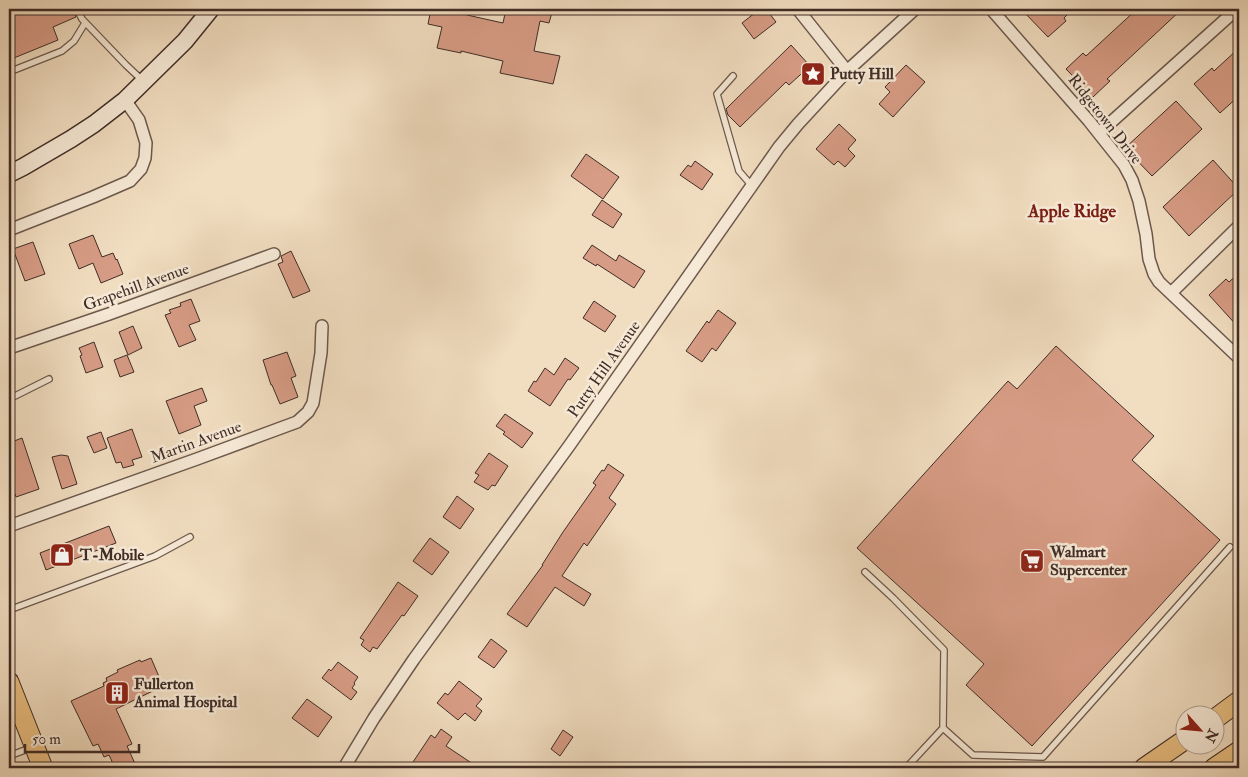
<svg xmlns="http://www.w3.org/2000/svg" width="1248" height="777" font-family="'IM FELL Double Pica',serif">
	<rect width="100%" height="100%" fill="#f1ddc0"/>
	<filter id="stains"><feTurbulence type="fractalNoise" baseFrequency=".004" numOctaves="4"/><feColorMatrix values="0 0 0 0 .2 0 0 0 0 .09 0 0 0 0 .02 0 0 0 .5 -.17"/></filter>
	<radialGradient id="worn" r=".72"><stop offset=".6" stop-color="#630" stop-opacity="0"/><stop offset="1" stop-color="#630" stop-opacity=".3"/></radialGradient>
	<path fill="#d79c85" stroke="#402d27" d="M9 9H72L76 17 53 27 58 40 9 60Z
		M431 9H468L467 15 503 23 506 9H553L549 23 540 21 534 51 560 56 553 84 500 73 503 61 461 51V53L437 48 442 27 428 24Z
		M760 9H766L776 22 754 39 742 23Z
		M1021 9H1073L1064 18 1066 21 1048 37Z
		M1137 9H1182L1107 79 1110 81 1093 97 1066 69 1083 53 1086 56Z
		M791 45 810 66 789 85 786 82 740 127 728 115 726 109Z
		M1239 48V96L1220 113 1194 84 1212 68 1214 71Z
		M906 65 925 82 893 117 879 104 890 92 885 87Z
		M1176 101 1202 129 1152 176 1125 148Z
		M839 124 856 140 848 149 855 156 845 167 838 161 834 165 816 149Z
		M586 154 619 177 603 199 571 176Z
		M1213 160 1239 189 1189 236 1163 207Z
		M695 161 713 174 702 190 680 175 688 165 691 167Z
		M602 200 622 214 613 228 592 215Z
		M93 235 102 257 113 253 116 260 117 259 123 274 101 283 93 263 79 269 69 244Z
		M33 242 45 274 25 281 13 249Z
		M592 245 616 261 619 255 645 271 634 288 597 264 596 266 583 258Z
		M291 251 310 291 293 298 278 264 283 262 281 256Z
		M1239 273V328L1209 295 1226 279 1229 282Z
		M191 299 200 321 189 325 196 340 179 347 165 315 171 313 169 310 181 306 180 303Z
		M594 301 616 316 605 332 583 318Z
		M718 310 736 323 716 351 712 348 702 362 686 351 707 321 709 323Z
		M133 326 142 348 128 355 119 332Z
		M94 342 103 367 86 373 80 356 82 355 79 348Z
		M1056 346 1154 436 1132 460 1220 540 1032 746 966 685 984 664 857 548 1008 381 1017 389Z
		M287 352 296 376 291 378 298 397 280 404 272 385H271L263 360Z
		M127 355 134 372 120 377 114 360Z
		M565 358 579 368 570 380 568 379 550 406 528 391 534 381 536 382 545 368 554 375Z
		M202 388 207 401 194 406 201 425 179 434 166 401Z
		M505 414 533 433 522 448 503 434 505 432 496 426Z
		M132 429 142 457 132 460 134 465 123 468 121 462 116 463 107 438Z
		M101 432 107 448 94 453 87 437Z
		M22 438 39 489 16 497 9 476V443Z
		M489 453 508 466 495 486 492 485 488 490 474 482 479 475 475 473Z
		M61 455 68 456 77 484 62 489 52 457Z
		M608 464 624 475 609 498 616 504 587 546 584 543 562 576 591 594 584 606 555 587 527 627 507 614 543 565H542L563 532 596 485 593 483 602 470 604 471Z
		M457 496 474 509 460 529 443 517Z
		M109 526 116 543 46 570 40 553Z
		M430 538 449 552 432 575 413 561Z
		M398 582 418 596 404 616 402 615 377 649 373 647 370 652 361 645 364 640 360 638Z
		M491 639 507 651 494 668 478 657Z
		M151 658 163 686 116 709 132 744 127 746 137 768H115L109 755 104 757 98 744 93 746 71 701 104 686 103 683 107 681 106 678 118 672 117 670 140 660 141 662Z
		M338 662 358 677 354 683 355 684 352 688 357 692 351 700 322 678 329 669 331 671Z
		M459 681 482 699 476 706 482 711 475 721 465 713 458 720 437 703 445 693 448 695Z
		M307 699 332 717 318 737 292 718Z
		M441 729 452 737 446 746 479 768H409L431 735 435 738Z
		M563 730 573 737 560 756 551 749Z"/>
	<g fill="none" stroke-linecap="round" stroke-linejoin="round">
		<defs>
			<path id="service" d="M77 9 82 19 126 65 143 81
				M9 72 62 51 74 41 85 23
				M733 76 717 94 739 171 752 186
				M9 305V306
				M9 399 49 379
				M865 572 893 598 944 650 943 728 906 768
				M9 610 155 556 190 537
				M943 728 973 755 1043 757 1230 547
				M9 756 33 747"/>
			<path id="minor" d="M799 9 800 12 847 71
				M991 9 1089 121 1124 165 1132 180 1139 201 1146 234 1149 259 1154 274 1159 282 1239 358
				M1099 133 1237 9
				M9 230 93 197 130 181 141 169 145 158 146 143 139 120 125 100
				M1171 293 1239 226
				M9 348 109 314 274 254
				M9 526 197 459 297 422 308 412 313 403 321 353 322 326
				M344 768 374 718 414 659 569 446 779 147 798 124 847 71 915 9"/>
			<path id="secondary" d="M9 174 23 167 71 139 94 124 125 100 185 41 211 9"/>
			<path id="trunk" d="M9 682 43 768
				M1216 718 1239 701
				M1144 768 1186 739
				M1214 768 1239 751"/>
		</defs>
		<use href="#service" stroke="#6c594d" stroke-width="8"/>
		<use href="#minor" stroke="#6c594d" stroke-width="14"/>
		<use href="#secondary" stroke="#402d27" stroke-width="19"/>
		<use href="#trunk" stroke="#402d27" stroke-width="21"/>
		<use href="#service" stroke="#f6e9d6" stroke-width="5.5"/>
		<use href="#minor" stroke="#f6e9d6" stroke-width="11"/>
		<use href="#secondary" stroke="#f6e9d6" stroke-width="16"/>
		<use href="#trunk" stroke="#e8be80" stroke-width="19"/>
	</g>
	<defs>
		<symbol id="sight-square" viewBox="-11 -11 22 22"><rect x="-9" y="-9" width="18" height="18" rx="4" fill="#8f2418" stroke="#f6e9d6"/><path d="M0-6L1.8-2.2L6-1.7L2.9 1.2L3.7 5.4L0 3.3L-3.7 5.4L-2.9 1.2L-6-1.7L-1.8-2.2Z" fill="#fff"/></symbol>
		<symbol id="shop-square" viewBox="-11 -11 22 22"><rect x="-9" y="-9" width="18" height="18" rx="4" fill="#8f2418" stroke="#f6e9d6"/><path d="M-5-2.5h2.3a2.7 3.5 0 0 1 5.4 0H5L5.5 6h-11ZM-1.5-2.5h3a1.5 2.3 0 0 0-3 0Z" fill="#fff"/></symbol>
		<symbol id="supermarket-square" viewBox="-11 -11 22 22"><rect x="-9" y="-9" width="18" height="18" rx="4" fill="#8f2418" stroke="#f6e9d6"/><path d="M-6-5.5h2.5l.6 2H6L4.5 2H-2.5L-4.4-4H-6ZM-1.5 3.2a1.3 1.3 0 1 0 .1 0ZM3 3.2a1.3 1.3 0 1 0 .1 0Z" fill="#fff"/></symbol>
		<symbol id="building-square" viewBox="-11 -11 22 22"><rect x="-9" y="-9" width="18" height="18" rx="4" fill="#8f2418" stroke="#f6e9d6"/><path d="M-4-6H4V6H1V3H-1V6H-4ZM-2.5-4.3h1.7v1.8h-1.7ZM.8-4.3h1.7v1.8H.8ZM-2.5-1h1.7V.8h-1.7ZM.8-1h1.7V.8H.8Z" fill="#fff"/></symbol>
	</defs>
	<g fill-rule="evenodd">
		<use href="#sight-square" x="799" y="60" width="28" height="28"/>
		<use href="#shop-square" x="48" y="541" width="28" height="28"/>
		<use href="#supermarket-square" x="1018" y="547" width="28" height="28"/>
		<use href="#building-square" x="103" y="679" width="28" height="28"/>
	</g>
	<g text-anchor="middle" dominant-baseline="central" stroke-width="5" stroke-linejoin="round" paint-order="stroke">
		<g font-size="16" font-weight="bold" fill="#402d27" stroke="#f6e9d6" text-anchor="start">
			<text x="830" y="74">Putty Hill</text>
			<text x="1050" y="552">Walmart<tspan x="1050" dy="18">Supercenter</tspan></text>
			<text x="80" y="555">T-Mobile</text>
			<text x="134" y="684">Fullerton<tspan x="134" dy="18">Animal Hospital</tspan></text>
		</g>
		<g font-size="16" fill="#402d27" stroke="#f6e9d6">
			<text transform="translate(1105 119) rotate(52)">Ridgetown Drive</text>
			<text transform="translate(136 287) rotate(-20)">Grapehill Avenue</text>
			<text transform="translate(604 369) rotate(-55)">Putty Hill Avenue</text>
			<text transform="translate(196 442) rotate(-20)">Martin Avenue</text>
		</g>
		<g font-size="18" font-weight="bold" fill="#7a1f14" stroke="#f6e9d6">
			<text x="1072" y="211">Apple Ridge</text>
		</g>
	</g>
	<rect width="1248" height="777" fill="none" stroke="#f1ddc0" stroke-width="30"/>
	<rect x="10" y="10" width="1228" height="757" fill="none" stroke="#402d27" stroke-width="2.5"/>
	<rect x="15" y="15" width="1218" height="747" fill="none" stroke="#402d27"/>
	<g transform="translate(1200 730) rotate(117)"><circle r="24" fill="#f6e9d6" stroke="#ad9e90"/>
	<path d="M0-4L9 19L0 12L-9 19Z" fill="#8f2418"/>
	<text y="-8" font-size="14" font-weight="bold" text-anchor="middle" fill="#402d27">N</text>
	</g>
	<path d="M25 744v8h114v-8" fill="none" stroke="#402d27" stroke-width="2.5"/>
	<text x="32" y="744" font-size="15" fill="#402d27" stroke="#f6e9d6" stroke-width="4" paint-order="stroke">50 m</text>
	<rect width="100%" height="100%" filter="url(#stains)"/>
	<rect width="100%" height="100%" fill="url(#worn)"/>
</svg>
